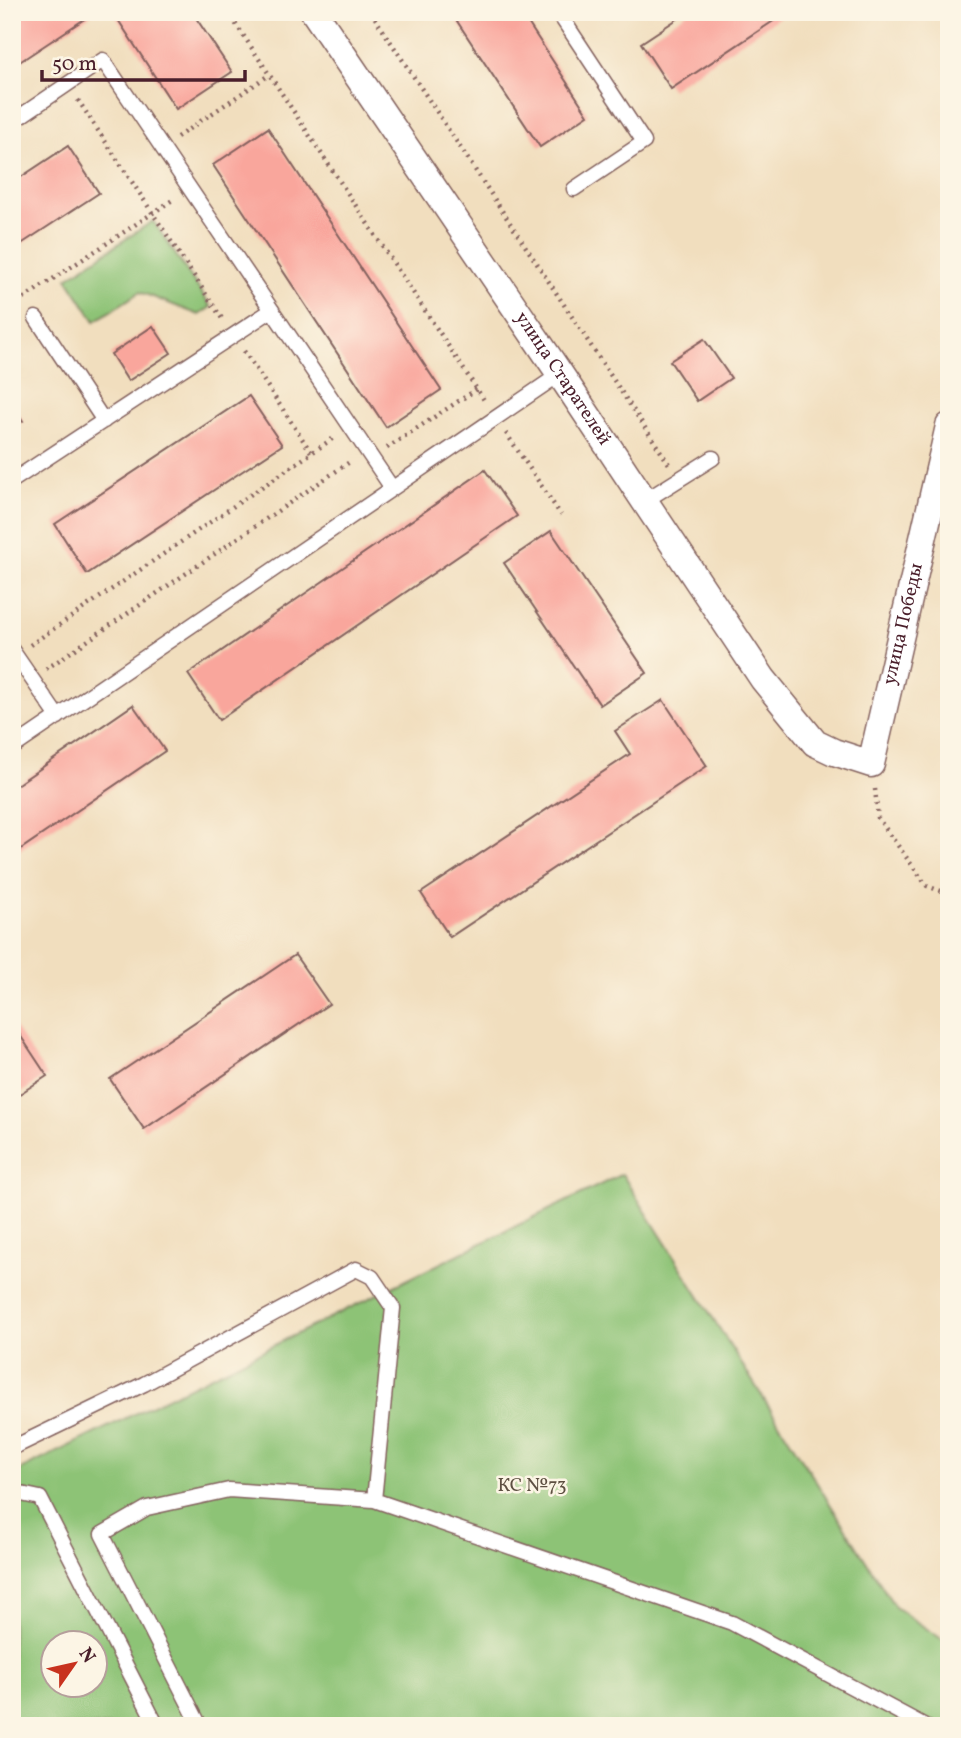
<svg xmlns="http://www.w3.org/2000/svg" width="961" height="1738" font-family="Vollkorn,serif">
	<rect width="100%" height="100%" fill="#fcf5e5"/>
	<filter id="ink" filterUnits="userSpaceOnUse"><feTurbulence type="fractalNoise" baseFrequency=".0143" numOctaves="2"/><feDisplacementMap in="SourceGraphic" scale="14" xChannelSelector="R" yChannelSelector="G"/><feConvolveMatrix kernelMatrix="1 2 1 2 8 2 1 2 1" color-interpolation-filters="sRGB"/></filter>
	<filter id="wash" filterUnits="userSpaceOnUse"><feTurbulence type="fractalNoise" baseFrequency=".00686" numOctaves="4" result="noise"/><feDisplacementMap in="SourceGraphic" scale="28" xChannelSelector="R" yChannelSelector="G"/><feGaussianBlur stdDeviation="1.57" result="paint"/><feColorMatrix in="noise" values="0 0 0 0 0 0 0 0 0 0 0 0 0 0 0 0 0 1.4 0 .05"/><feComposite in="paint" operator="in"/></filter>
	<g filter="url(#wash)">
		<rect width="100%" height="100%" fill="#f1debe"/>
		<path fill="#8dc376" stroke="#6c7150" stroke-width="2" fill-rule="evenodd" d="M153 221 211 307 199 315 140 292 95 321 67 278Z
			M622 1174 895 1607 949 1644V1726H12V1474ZM52 1644H94V1686H52Z"/>
		<g id="blocks">
			<path fill="#f9a69c" d="M12 12H95L12 67Z
				M113 12H192L232 72 176 109Z
				M451 12H521L588 115 540 147Z
				M688 12H787L671 89 641 43Z
				M268 128 441 390 386 427 213 165Z
				M68 146 99 193 12 250V183Z
				M153 326 171 353 128 381 111 354Z
				M704 339 731 378 697 401 670 361Z
				M249 396 282 445 87 574 55 524Z
				M12 404 23 421 12 428Z
				M485 470 517 516 219 720 188 674Z
				M551 531 647 673 600 705 504 563Z
				M663 700 707 766 450 937 421 893 630 754 615 731Z
				M133 705 165 751 12 855V788Z
				M295 955 329 1004 144 1129 110 1079Z
				M12 1023 47 1076 12 1099Z"/>
		</g>
	</g>
	<g filter="url(#ink)">
		<use href="#blocks" fill-opacity="0" stroke="#84625e" stroke-width="2"/>
		<g fill="none" stroke-linecap="round" stroke-linejoin="round">
			<defs>
				<path id="lane" d="M558 12 644 142 574 189
					M12 122 103 60 392 488
					M36 318 104 421
					M12 481 272 310
					M643 502 713 458
					M12 650 58 717
					M12 748 560 374
					M12 1448 144 1384 356 1269 372 1277 393 1308 374 1500
					M12 1492 40 1498 157 1726
					M200 1726 102 1534 147 1508 229 1490 374 1500 732 1623 925 1726"/>
				<g id="street">
					<path id="s1" d="M314 12 560 374 763 679 815 743 834 752 871 764 949 426"/>
				</g>
			</defs>
			<use href="#lane" stroke="#84625e" stroke-width="17"/>
			<use href="#street" stroke="#84625e" stroke-width="29"/>
			<path stroke="#84625e" stroke-width="4.5" stroke-dasharray="2 5" stroke-linecap="butt" d="M228 12 486 403
				M371 12 669 464
				M78 100 223 320
				M177 137 269 75
				M12 306 174 199
				M244 351 311 452
				M506 433 561 515
				M387 448 477 389
				M30 645 335 437
				M46 669 351 461
				M875 789 878 818 927 886 949 894"/>
			<use href="#lane" stroke="#fff" stroke-width="14"/>
			<use href="#street" stroke="#fff" stroke-width="26"/>
		</g>
	</g>
	<g text-anchor="middle" dominant-baseline="central" stroke-width="5" stroke-linejoin="round" paint-order="stroke">
		<g font-size="19" fill="#4a1f2b" stroke="#fcf5e5">
			<text stroke="none"><textPath href="#s1" startOffset="443">улица Старателей</textPath></text>
			<text stroke="none"><textPath href="#s1" startOffset="1090">улица Победы</textPath></text>
		</g>
		<g font-size="19" fill="#5e5042" stroke="#fcf5e5">
			<text x="532" y="1486">КС №73</text>
		</g>
	</g>
	<rect width="961" height="1738" fill="none" stroke="#fcf5e5" stroke-width="42"/>
	<g transform="translate(74 1664) rotate(56)"><circle r="33" fill="#fcf5e5" stroke="#b59f9b" stroke-width="2"/>
	<path d="M0-5L12 26L0 18L-12 26Z" fill="#c8321e"/>
	<text y="-10" font-size="19" font-weight="bold" text-anchor="middle" fill="#4a1f2b">N</text>
	</g>
	<path d="M42 70v10h203v-10" fill="none" stroke="#4a1f2b" stroke-width="3.5"/>
	<text x="52" y="70" font-size="21" fill="#4a1f2b" stroke="#fcf5e5" stroke-width="5" paint-order="stroke">50 m</text>
</svg>
